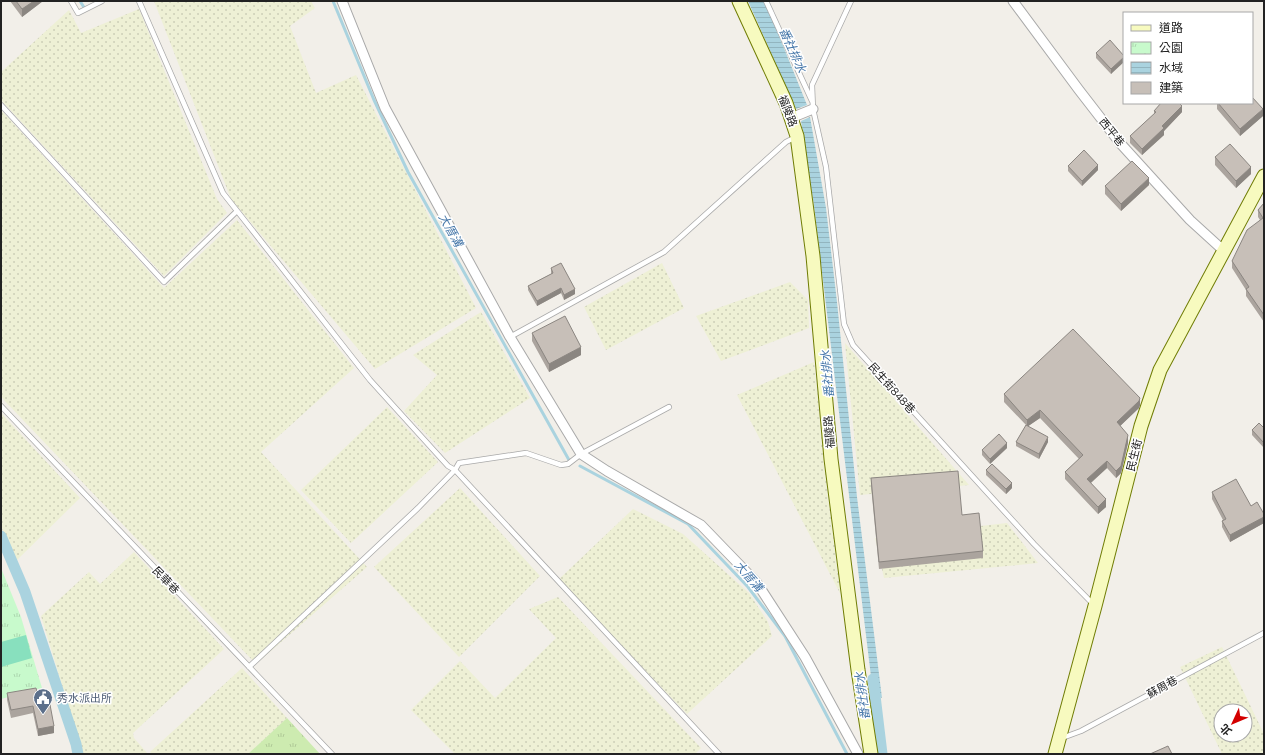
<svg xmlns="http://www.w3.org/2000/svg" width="1265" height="755" font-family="Mulish,'Noto Sans TC',sans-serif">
	<defs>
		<pattern id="farmland-dots" width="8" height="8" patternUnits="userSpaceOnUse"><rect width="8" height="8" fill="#eef0d5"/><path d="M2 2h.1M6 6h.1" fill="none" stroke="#ccceb7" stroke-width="1.8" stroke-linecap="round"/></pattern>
		<pattern id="grass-tufts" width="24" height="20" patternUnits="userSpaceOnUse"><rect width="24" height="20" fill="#cdebb0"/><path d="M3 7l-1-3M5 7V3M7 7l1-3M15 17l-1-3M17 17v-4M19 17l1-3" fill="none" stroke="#b0c997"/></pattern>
		<pattern id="park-tufts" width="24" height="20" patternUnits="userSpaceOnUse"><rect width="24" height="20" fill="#c8facc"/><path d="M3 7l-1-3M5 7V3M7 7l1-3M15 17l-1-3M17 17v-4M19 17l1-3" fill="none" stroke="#acd6af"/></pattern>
		<pattern id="water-rules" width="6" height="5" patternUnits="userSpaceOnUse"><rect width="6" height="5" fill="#aad3df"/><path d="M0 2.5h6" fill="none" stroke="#92b5bf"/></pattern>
	</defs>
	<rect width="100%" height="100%" fill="#f2efe9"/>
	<path fill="url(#farmland-dots)" fill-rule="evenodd" d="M154 1H311L315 8 290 26 316 93 356 75 476 308 375 369 231 199Z
		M139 9 217 199 227 213 164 276 1 100V72L69 10 81 33Z
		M1 110 164 288 237 220 354 368 261 452 367 567 256 664 1 397Z
		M662 263 684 308 606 350 584 307Z
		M790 282 808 300 809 328 721 361 696 316Z
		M481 312 530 398 445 453 404 411 437 375 413 355Z
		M845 343 969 485 860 495Z
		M814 362 843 599 737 395Z
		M387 407 438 462 351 543 301 490Z
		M1 413 80 498 15 562 1 526Z
		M460 488 540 576 459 657 374 567Z
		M633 509 683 534 749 593 768 622 772 636 687 714 558 580Z
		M1007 523 1038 563 884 578 875 538Z
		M134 552 224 649 133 733 134 738 148 754H83L41 616 89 572 100 584Z
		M558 597 701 748 695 754H455L411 710 460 661 495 698 556 638 529 609Z
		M1222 647 1264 734V754H1222L1180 667ZM1221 711H1245V735H1221Z
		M242 668 287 718 248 754H152L150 752Z"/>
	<path fill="url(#grass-tufts)" d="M287 718 320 754H248Z"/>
	<path fill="url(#park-tufts)" d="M1 568 21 617 42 688 1 699Z"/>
	<path fill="#88e0be" d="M26 635 32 658 1 667V642Z"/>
	<path fill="url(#water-rules)" d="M748 1H765L807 105 796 109Z
		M810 117 826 208 837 302 857 497 882 698 873 693 814 206 801 121Z"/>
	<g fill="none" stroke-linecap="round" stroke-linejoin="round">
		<path stroke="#aad3df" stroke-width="3" d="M80 1 85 9
			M333 1 374 100 408 172 569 460
			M580 466 688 524 748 587 785 636 847 754"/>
		<path stroke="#aad3df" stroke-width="11" d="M1 536 25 592 76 744 78 754
			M873 679 882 754"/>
		<defs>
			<path id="lane" d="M71 1 78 13 102 1
				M139 1 223 193 370 380 448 466 455 470 719 754
				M766 1 812 101
				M851 1 812 85 813 109 826 167 844 324 853 345 1034 544 1094 605
				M1 105 164 282 237 211
				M510 337 664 252 786 142 796 137
				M1 406 332 754
				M249 667 418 508 455 470 459 463 526 453 561 465 568 464 581 454 669 407
				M1062 738 1081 731 1264 633"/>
			<path id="street" d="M342 1 385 108 510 337 581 454 607 471 701 525 757 583 805 657 858 754
				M1013 1 1079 90 1120 143 1190 220 1224 251
				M791 118 813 109"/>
			<path id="secondary" d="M739 1 786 103 797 136 813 256 831 459 858 670 871 754
				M1055 754 1095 606 1141 426 1160 370 1264 176"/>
		</defs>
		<use href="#lane" stroke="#a9a9a9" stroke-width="6"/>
		<use href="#street" stroke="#a9a9a9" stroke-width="11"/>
		<use href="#secondary" stroke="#707d05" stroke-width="15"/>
		<use href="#lane" stroke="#fff" stroke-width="4.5"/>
		<use href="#street" stroke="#fff" stroke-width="9"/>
		<use href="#secondary" stroke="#f7fabf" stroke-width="13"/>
	</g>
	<path fill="#aba49e" d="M10 1H43L22 17Z
		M1096 53 1124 56 1111 74 1096 58Z
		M1217 103H1252L1263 116 1240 136 1217 109Z
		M1154 111 1182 112 1164 131V135L1142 155 1130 143V136L1154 114Z
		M1215 157 1251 174 1236 188 1215 165Z
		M1068 166 1098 170 1082 186 1068 171Z
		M1149 185 1121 211 1105 194V186Z
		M1264 203V322L1246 296V290L1232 268V261L1260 220 1258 217V210Z
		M551 268 575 294 564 300 561 293 537 306 528 290V286L551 274Z
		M532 333 581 355 549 372 532 341Z
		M1004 394 1140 405 1139 408 1120 426 1128 443 1121 473 1116 478 1107 468 1091 483 1106 507 1098 514 1065 479V472L1079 459 1040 418 1028 426 1048 442 1039 459 1016 446V442L1026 425 1004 402Z
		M1264 428V448L1252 435V430Z
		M1007 448 990 464 982 455V450Z
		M986 470 1012 488 1006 494 986 475Z
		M871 478 962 515 983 551V558L879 569 871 486Z
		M1212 492 1251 506 1264 514V523L1230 542 1222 527V521L1223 520 1212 499Z
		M7 693 38 696 54 733 38 736 33 713 11 718 7 700Z"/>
	<path fill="#8b8681" d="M34 1H43L22 17V9Z
		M1124 57V62L1111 74V69Z
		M1182 106V112L1164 131V135L1142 155V149L1162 126Z
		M1263 109V116L1240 136V129Z
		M1098 165V170L1082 186V181Z
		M1251 167V174L1236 188V181Z
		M1149 178V185L1121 211V204Z
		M561 288V293L537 306V301Z
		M575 289V294L564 300V295Z
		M581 347V355L549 372V364Z
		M1140 398V405L1139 408 1117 429V422Z
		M1040 410V418L1027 427V420Z
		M1128 435V443L1121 473 1116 478V471Z
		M1048 437V442L1039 459V454Z
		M1007 443V448L990 464V459Z
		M1107 461V468L1087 486V479Z
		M1012 483V488L1006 494V489Z
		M1106 499V507L1098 514V507Z
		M1264 517V523L1230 542V535Z
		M54 726V733L38 736V729Z"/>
	<path fill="#c7bfb8" stroke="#8b8681" d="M16 1H34L22 9Z
		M1110 40 1124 56V57L1111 69 1096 53Z
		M1252 97 1263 109 1240 129 1218 103H1252Z
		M1161 103H1179L1182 106 1162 126 1164 128 1142 149 1130 136 1156 112 1154 111Z
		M1230 144 1251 167 1236 181 1215 157Z
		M1084 150 1098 165 1082 181 1068 166Z
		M1132 161 1149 178 1121 204 1105 186Z
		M1264 203V315L1246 289 1249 287 1232 261 1247 230 1263 218 1258 210Z
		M561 263 575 289 564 295 561 288 537 301 528 286 553 273 551 268Z
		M565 316 581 347 549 364 532 333Z
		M1073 329 1140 398 1139 401 1117 422 1128 435 1121 466 1116 471 1107 461 1087 479 1106 499 1098 507 1065 472 1083 455 1040 410 1027 420 1004 394Z
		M1259 423 1264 428V443L1252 430Z
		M1026 425 1048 437 1039 454 1016 442Z
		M999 434 1007 443 990 459 982 450Z
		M992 464 1012 483 1006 489 986 470Z
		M958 471 962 515 979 513 983 551 879 562 871 478Z
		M1236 479 1251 506 1257 502 1264 514V517L1230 535 1222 521 1226 519 1212 492Z
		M36 688 38 696 48 694 54 726 38 729 33 706 11 710 7 693Z
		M1168 746 1172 754H1150Z"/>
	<defs>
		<symbol id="civic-pin" viewBox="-11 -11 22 30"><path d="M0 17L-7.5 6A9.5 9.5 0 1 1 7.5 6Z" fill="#5c6f8a" stroke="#fff"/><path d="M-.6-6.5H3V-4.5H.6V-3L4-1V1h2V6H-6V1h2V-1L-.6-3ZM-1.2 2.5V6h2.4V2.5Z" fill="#fff"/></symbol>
	</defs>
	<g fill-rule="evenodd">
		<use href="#civic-pin" x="32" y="687" width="22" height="30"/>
	</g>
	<g text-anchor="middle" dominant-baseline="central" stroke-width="3" stroke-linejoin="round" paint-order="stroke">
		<g font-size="11" fill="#222" stroke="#fff">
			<text transform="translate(788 111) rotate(69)">福陵路</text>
			<text transform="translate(1112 132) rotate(51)">西平巷</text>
			<text transform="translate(892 388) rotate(48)">民生街848巷</text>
			<text transform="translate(829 432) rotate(-95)">福陵路</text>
			<text transform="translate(1134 455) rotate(-76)">民生街</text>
			<text transform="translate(166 580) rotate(46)">民華巷</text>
			<text transform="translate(1162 687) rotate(-29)">蘇周巷</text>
		</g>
		<g font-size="11" fill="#4e5e75" stroke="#fff" text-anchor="start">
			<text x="57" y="698">秀水派出所</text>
		</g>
		<g font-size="12" font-style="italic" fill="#4a7aab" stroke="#fff">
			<text transform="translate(793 50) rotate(66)">番社排水</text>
			<text transform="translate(451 230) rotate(61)">大厝溝</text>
			<text transform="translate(827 374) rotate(-95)">番社排水</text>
			<text transform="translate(749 576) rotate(49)">大厝溝</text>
			<text transform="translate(862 696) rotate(-97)">番社排水</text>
		</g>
	</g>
	<rect width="1265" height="755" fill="none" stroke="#222222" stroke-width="4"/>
	<rect x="1123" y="12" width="130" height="92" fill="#ffffff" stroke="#a7a7a7"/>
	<rect x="1131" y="25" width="20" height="6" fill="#f7fabf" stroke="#a7a7a7"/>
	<text x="1159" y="32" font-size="12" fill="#222222">道路</text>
	<rect x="1131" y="42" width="20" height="12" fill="url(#park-tufts)" stroke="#a7a7a7"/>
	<text x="1159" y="52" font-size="12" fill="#222222">公園</text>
	<rect x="1131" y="62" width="20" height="12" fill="url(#water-rules)" stroke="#a7a7a7"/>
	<text x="1159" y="72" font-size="12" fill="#222222">水域</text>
	<rect x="1131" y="82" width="20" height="12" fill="#c7bfb8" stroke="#a7a7a7"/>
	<text x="1159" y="92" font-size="12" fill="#222222">建築</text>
	<g transform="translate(1233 723) rotate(226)"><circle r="19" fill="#ffffff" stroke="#a7a7a7"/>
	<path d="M0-3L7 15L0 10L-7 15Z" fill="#d40000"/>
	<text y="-6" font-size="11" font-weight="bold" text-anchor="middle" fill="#222222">北</text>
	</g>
</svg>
